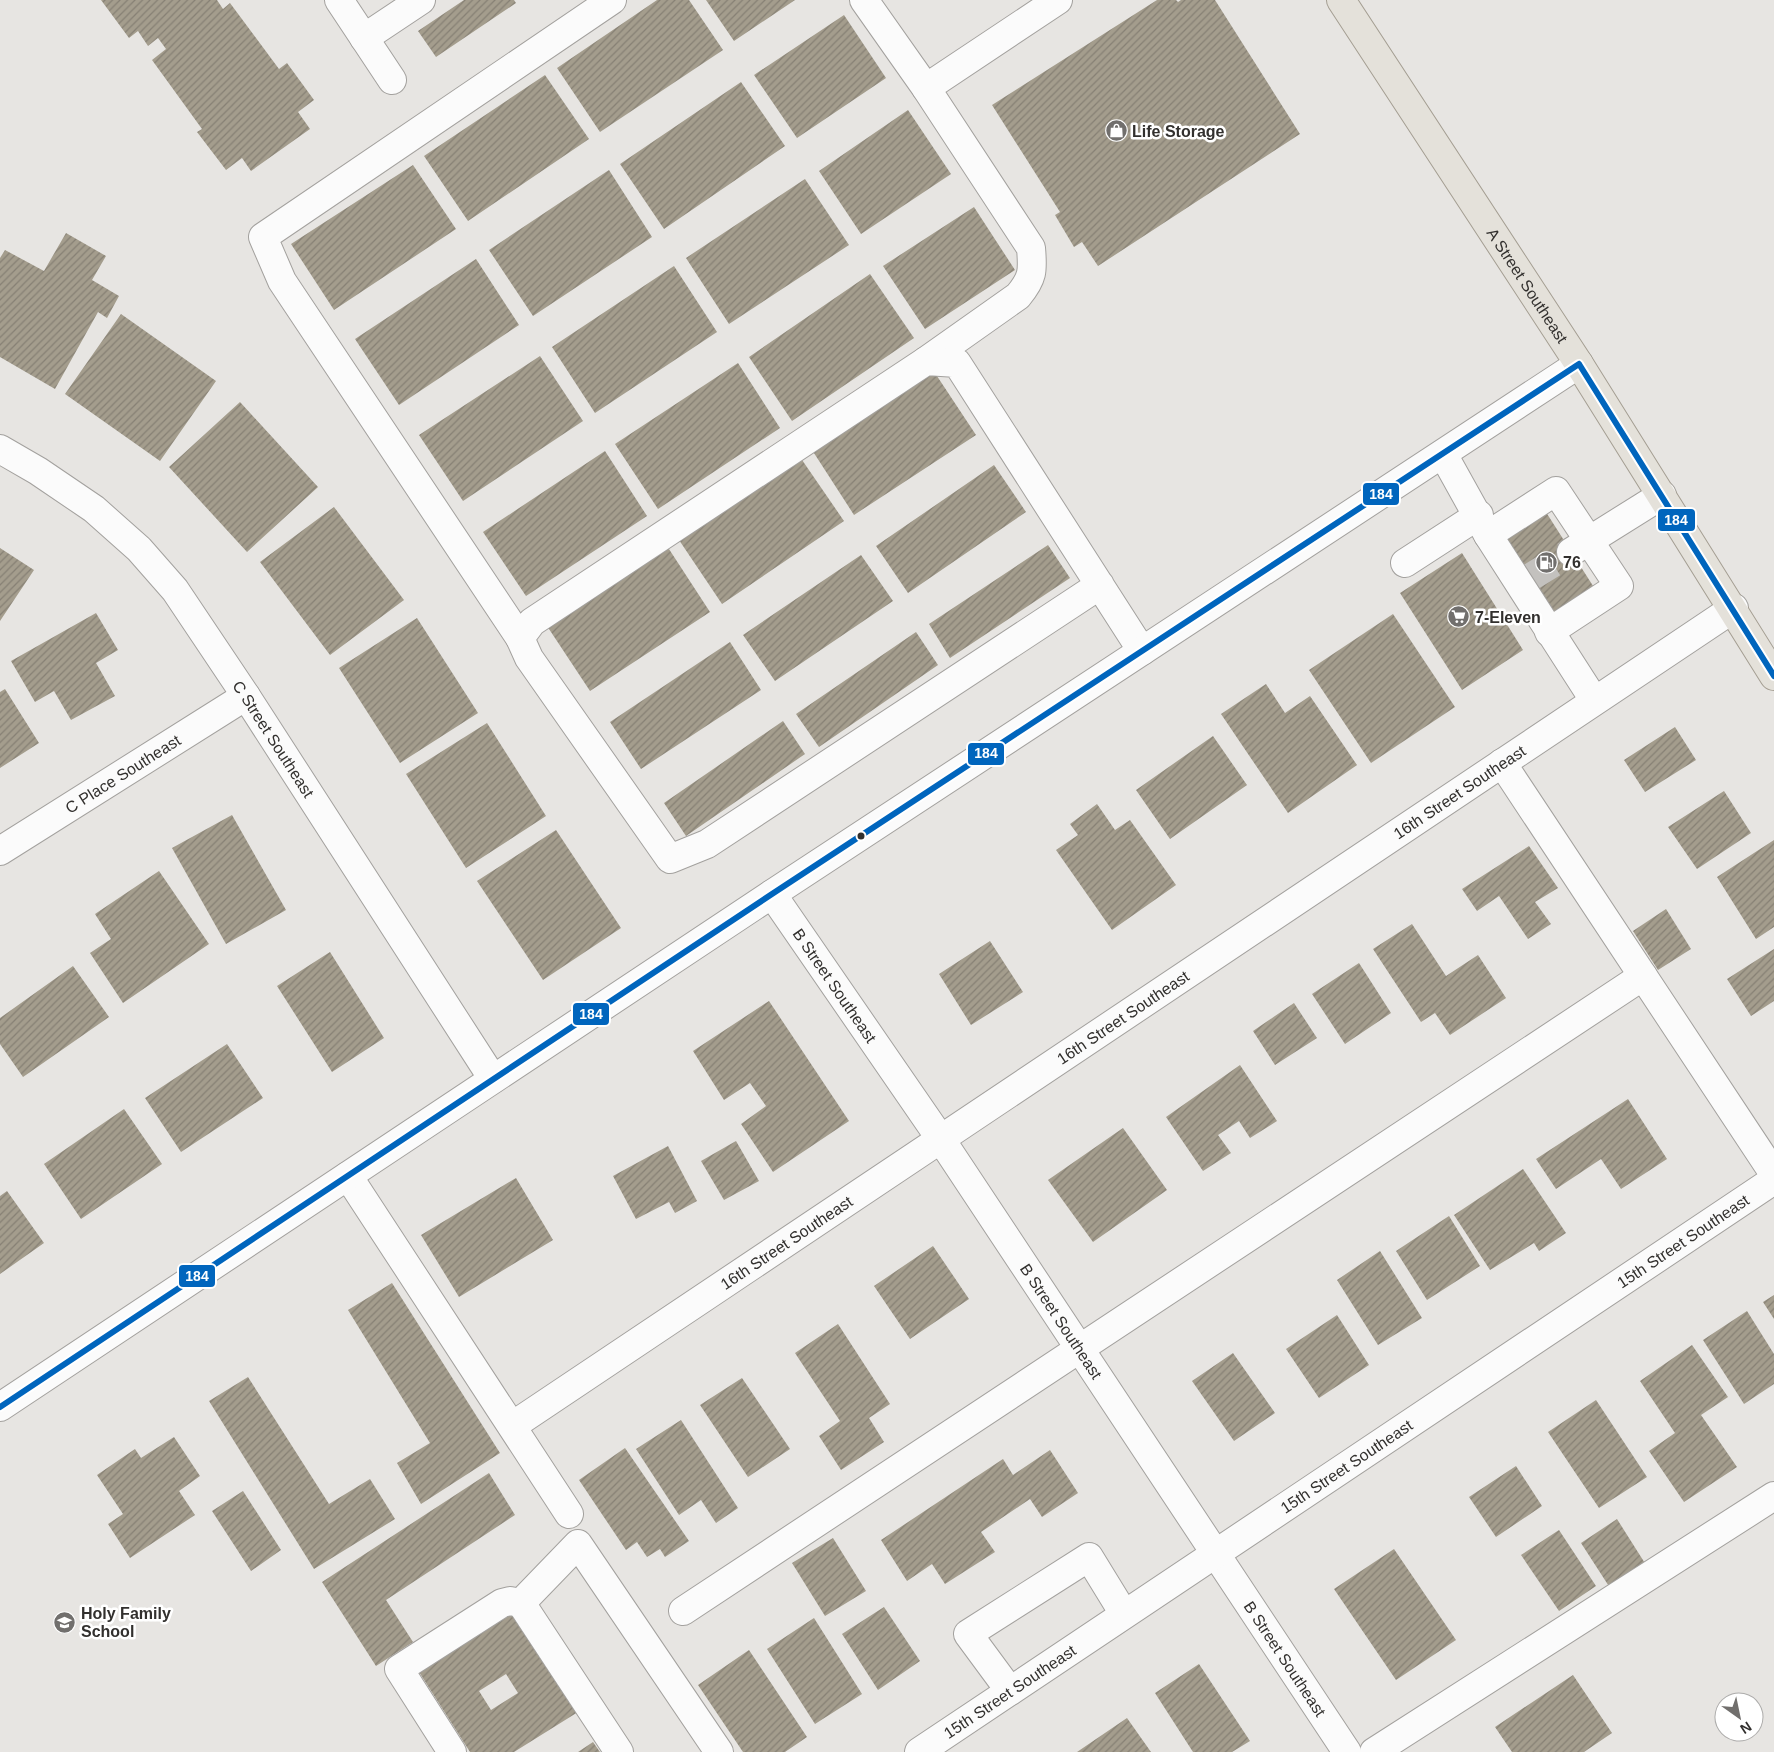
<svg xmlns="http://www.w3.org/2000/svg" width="1774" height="1752" font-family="Helvetica,sans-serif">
	<defs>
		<pattern id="building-hatch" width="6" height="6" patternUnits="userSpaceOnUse" patternTransform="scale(1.25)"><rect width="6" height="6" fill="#a49d8d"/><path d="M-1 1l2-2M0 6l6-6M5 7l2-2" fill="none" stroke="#868074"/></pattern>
	</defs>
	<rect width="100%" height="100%" fill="#e7e5e2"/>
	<path fill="url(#building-hatch)" fill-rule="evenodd" d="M101 0H217L223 9 230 3 279 69 287 63 314 100 298 112 310 129 251 171 242 158 226 170 197 132 202 129 152 60 166 49 158 38 148 46 138 31 129 38Z
		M464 0H514L516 3 436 57 418 31Z
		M657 0H689L723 50 600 132 557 68Z
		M706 0H795L734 41Z
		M1157 0H1176L1178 2 1181 0H1215L1300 134 1098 266 1082 242 1074 247 1055 215 1060 212 992 105Z
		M844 15 886 78 797 138 754 75Z
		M545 75 589 139 468 221 424 156Z
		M741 82 785 146 664 229 620 164Z
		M908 110 951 174 861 234 819 171Z
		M413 165 456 229 334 310 291 244Z
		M609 170 652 237 533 316 489 250Z
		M805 179 849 245 729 324 686 258Z
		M974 207 1015 270 925 329 883 266Z
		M66 233 106 256 92 280 119 296 107 318 98 312 55 389 0 357V258L5 250 44 271Z
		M476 259 519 325 399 405 355 339Z
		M674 266 717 332 595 413 552 347Z
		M870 274 914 338 792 421 749 357Z
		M121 314 216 381 160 461 65 394Z
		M540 356 583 421 463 501 419 435Z
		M738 363 780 428 658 509 615 444Z
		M933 370 976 435 854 515 812 450Z
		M240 402 318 487 247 552 169 467Z
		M605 451 647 516 526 596 483 532Z
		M800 457 844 521 722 604 679 540Z
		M994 465 1026 512 908 593 876 546Z
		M334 507 404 600 330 655 260 562Z
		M1544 509 1595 589 1554 616 1503 537Z
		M1048 545 1070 578 950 658 929 624Z
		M667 546 710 612 590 691 547 626Z
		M0 548 34 570 0 621Z
		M1462 553 1523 650 1462 690 1400 593Z
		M861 555 893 601 775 681 743 635Z
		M96 613 118 650 96 663 115 696 71 720 54 691 35 702 11 661Z
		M1393 614 1455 707 1371 763 1309 670Z
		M417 618 478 713 400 763 339 668Z
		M916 632 938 665 819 747 796 714Z
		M730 642 761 690 641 769 610 722Z
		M1266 684 1285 713 1310 696 1357 765 1288 813 1221 714Z
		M5 689 39 743 0 768V692Z
		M783 721 805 754 686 836 664 803Z
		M487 723 546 816 466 868 406 774Z
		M1675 727 1696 760 1645 792 1624 760Z
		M1213 736 1247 785 1170 839 1136 790Z
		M1724 791 1751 833 1697 869 1668 827Z
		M1097 804 1115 830 1130 820 1176 885 1112 930 1056 850 1078 835 1070 824Z
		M232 815 286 910 226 944 172 848Z
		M556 830 621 928 543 980 477 881Z
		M1774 840V927L1756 939 1717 877Z
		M1529 846 1558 888 1535 902 1551 924 1528 939 1499 896 1477 911 1462 889Z
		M159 871 209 944 123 1003 90 953 111 939 95 914Z
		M1666 909 1691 949 1658 970 1633 931Z
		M1412 924 1446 976 1478 955 1506 998 1450 1035 1435 1013 1421 1022 1373 949Z
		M990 941 1023 992 971 1025 939 974Z
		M1774 949V1001L1751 1016 1727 979Z
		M330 952 384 1038 332 1072 277 986Z
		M1359 963 1391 1013 1345 1044 1312 994Z
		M73 966 109 1017 23 1077 0 1044V1018Z
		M769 1001 849 1121 773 1172 741 1124 766 1106 750 1083 724 1100 693 1051Z
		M1294 1003 1317 1038 1275 1065 1253 1031Z
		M227 1044 263 1098 181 1152 145 1098Z
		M1240 1065 1277 1121 1250 1138 1239 1121 1218 1135 1231 1153 1203 1171 1166 1117Z
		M1628 1099 1667 1159 1621 1189 1601 1159 1556 1189 1536 1159Z
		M124 1109 162 1164 81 1219 44 1164Z
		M1123 1128 1167 1190 1093 1242 1048 1180Z
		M736 1141 759 1181 724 1200 701 1161Z
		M668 1146 697 1201 675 1213 669 1202 636 1219 613 1176Z
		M1523 1169 1566 1233 1539 1251 1534 1243 1490 1270 1454 1215Z
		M516 1178 553 1240 459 1297 421 1235Z
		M7 1191 44 1243 0 1274V1196Z
		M1449 1216 1480 1266 1427 1300 1396 1251Z
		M933 1246 969 1299 910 1339 874 1286Z
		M1380 1251 1422 1318 1378 1345 1337 1280Z
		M392 1283 500 1453 421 1504 397 1463 430 1443 348 1310Z
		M1774 1295V1319L1763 1302Z
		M1747 1311 1774 1354V1384L1744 1404 1703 1340Z
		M1337 1315 1369 1365 1319 1398 1286 1349Z
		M838 1324 890 1404 869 1418 884 1442 841 1470 819 1436 840 1421 795 1353Z
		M1692 1345 1728 1397 1701 1415 1737 1467 1684 1502 1649 1451 1675 1433 1640 1381Z
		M1233 1353 1275 1413 1234 1441 1192 1381Z
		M248 1377 329 1504 370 1479 395 1519 314 1569 209 1401Z
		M742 1378 790 1449 748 1477 700 1405Z
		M1596 1400 1647 1477 1599 1508 1548 1432Z
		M681 1420 738 1508 716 1523 701 1500 679 1515 636 1449Z
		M174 1437 200 1476 179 1491 195 1515 130 1558 108 1524 123 1514 97 1475 135 1449 141 1458Z
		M625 1448 689 1541 665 1557 660 1549 647 1557 637 1542 626 1550 579 1480Z
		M1050 1450 1078 1493 1042 1517 1030 1499 981 1532 995 1552 945 1584 932 1564 907 1581 881 1540 1003 1459 1013 1475Z
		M1516 1466 1542 1506 1496 1537 1469 1497Z
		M489 1473 515 1515 386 1600 413 1642 376 1666 322 1582Z
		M243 1491 281 1550 251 1571 212 1511Z
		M1617 1519 1648 1568 1612 1591 1581 1543Z
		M1559 1530 1596 1586 1559 1611 1521 1555Z
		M833 1538 866 1591 825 1616 792 1563Z
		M1394 1549 1456 1640 1396 1680 1334 1589Z
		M884 1607 920 1661 878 1690 842 1634Z
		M515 1612 578 1712 514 1752H470L419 1672ZM506 1674 518 1693 491 1710 479 1691Z
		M814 1618 862 1694 815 1724 767 1649Z
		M749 1650 807 1737 785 1752H743L698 1685Z
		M1199 1664 1250 1741 1232 1752H1193L1155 1693Z
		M1573 1675 1612 1733 1584 1752H1512L1495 1727Z
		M1127 1718 1151 1752H1077Z
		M593 1742 600 1752H578Z"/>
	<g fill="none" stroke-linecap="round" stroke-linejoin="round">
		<path stroke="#c3c1be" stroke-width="28" stroke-dasharray="28 14" stroke-linecap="butt" d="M1529 578 1571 552"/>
		<defs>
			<g id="minor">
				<path d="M339 0 392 80"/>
				<path d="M864 0 926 88"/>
				<path d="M364 38 421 0"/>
				<path d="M926 361 1018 296C1033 278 1033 271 1031 248L926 88 1058 0"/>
				<path id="s1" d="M0 449 38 471 94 509 139 549 175 590 246 696 493 1079"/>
				<path d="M1443 454 1488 535 1594 700"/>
				<path d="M1488 535 1556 491 1619 586 1549 632"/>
				<path d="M1571 552 1662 495"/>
				<path d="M1405 563 1479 515"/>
				<path d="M1100 585 707 844 670 859 529 658 520 638 532 622 926 361 957 363 1142 651"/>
				<path d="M520 638 282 281 263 237 612 0"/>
				<path d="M1502 763 1774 1174"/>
				<path id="s2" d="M0 851 246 696"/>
				<path id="s3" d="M772 894 940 1138 1347 1752"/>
				<path d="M348 1176 569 1514"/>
				<path d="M0 1407 772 894 1579 364"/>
				<path id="s4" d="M512 1426 1734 608"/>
				<path d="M683 1611 1643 976"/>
				<path d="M1010 1691 968 1634 1089 1557 1124 1614"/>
				<path d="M452 1752 399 1669 502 1603 510 1601 521 1603"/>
				<path d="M619 1752 521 1603 578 1544 719 1752"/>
				<path id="s5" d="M919 1752 1774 1180"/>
				<path d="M1374 1752 1774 1496"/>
			</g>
			<g id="major">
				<path id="s6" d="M1341 0 1579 364 1774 676"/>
			</g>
		</defs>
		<use href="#minor" stroke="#a3a19e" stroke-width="30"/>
		<use href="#major" stroke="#a49e92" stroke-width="30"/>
		<use href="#minor" stroke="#fbfbfb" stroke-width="28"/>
		<use href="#major" stroke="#e4e1da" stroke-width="28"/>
		<defs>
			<path id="bus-1" d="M1579 364 1774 676
				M0 1407 772 894 1579 364"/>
		</defs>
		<use href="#bus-1" stroke="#fff" stroke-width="10"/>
		<use href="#bus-1" stroke="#0065bd" stroke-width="6"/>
	</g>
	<defs>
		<symbol id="shop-disc" viewBox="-11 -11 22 22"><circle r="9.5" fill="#716f6d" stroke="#fff"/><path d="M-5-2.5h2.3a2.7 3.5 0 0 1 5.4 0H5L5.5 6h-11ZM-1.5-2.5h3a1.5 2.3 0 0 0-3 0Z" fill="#fff"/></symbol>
		<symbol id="fuel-disc" viewBox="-11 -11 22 22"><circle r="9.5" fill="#716f6d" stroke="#fff"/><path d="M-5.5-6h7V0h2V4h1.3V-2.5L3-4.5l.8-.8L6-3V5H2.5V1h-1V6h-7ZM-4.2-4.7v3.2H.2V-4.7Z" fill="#fff"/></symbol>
		<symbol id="supermarket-disc" viewBox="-11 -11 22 22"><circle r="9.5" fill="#716f6d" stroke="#fff"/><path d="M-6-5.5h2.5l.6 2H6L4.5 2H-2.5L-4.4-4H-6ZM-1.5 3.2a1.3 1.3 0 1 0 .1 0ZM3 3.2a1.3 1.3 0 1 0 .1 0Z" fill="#fff"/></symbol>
		<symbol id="school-disc" viewBox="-11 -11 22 22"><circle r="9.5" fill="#716f6d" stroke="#fff"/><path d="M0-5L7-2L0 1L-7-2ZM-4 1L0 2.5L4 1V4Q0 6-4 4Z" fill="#fff"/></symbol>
	</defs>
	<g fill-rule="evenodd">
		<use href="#shop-disc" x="1104" y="118" width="25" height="25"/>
		<use href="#fuel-disc" x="1534" y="550" width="25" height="25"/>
		<use href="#supermarket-disc" x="1446" y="604" width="25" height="25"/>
		<use href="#school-disc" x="52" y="1610" width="25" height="25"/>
	</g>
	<circle fill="#32302e" stroke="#fff" stroke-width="2" cx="861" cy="836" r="4.5"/>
	<g text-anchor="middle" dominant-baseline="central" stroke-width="5" stroke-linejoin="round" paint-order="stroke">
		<g font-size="16" font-weight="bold" fill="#32302e" stroke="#fff" text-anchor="start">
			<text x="1132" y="131">Life Storage</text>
			<text x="1563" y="562">76</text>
			<text x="1475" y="617">7-Eleven</text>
			<text x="81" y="1613">Holy Family<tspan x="81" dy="18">School</tspan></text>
		</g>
		<g font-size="16" fill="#32302e" stroke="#fff">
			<text stroke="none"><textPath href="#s6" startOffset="341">A Street Southeast</textPath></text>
			<text stroke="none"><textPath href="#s1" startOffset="405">C Street Southeast</textPath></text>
			<text stroke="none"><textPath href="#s2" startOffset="145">C Place Southeast</textPath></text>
			<text stroke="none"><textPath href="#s4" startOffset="1140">16th Street Southeast</textPath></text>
			<text stroke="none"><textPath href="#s3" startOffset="111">B Street Southeast</textPath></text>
			<text stroke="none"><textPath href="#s4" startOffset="735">16th Street Southeast</textPath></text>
			<text stroke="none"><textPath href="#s5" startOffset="919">15th Street Southeast</textPath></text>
			<text stroke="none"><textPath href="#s4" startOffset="330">16th Street Southeast</textPath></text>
			<text stroke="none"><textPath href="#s3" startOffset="516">B Street Southeast</textPath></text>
			<text stroke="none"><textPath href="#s5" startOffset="514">15th Street Southeast</textPath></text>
			<text stroke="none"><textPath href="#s3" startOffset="921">B Street Southeast</textPath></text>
			<text stroke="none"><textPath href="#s5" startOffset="109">15th Street Southeast</textPath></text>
		</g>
	</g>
	<g stroke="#fff" stroke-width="2">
		<rect x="1362" y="482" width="38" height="24" rx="5" fill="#0065bd"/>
		<rect x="1657" y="508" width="39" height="24" rx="5" fill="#0065bd"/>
		<rect x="967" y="742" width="38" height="24" rx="5" fill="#0065bd"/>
		<rect x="572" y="1002" width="38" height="24" rx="5" fill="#0065bd"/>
		<rect x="178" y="1264" width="38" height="24" rx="5" fill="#0065bd"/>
	</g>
	<g font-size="14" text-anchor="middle" font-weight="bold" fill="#fff">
		<text x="1381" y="499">184</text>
		<text x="1676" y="525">184</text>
		<text x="986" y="758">184</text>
		<text x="591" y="1019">184</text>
		<text x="197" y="1281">184</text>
	</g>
	<g transform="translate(1739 1717) rotate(147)"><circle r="24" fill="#ffffff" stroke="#adacab"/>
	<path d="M0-4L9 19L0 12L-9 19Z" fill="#716f6d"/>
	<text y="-8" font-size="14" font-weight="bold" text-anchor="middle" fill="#32302e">N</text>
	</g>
</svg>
